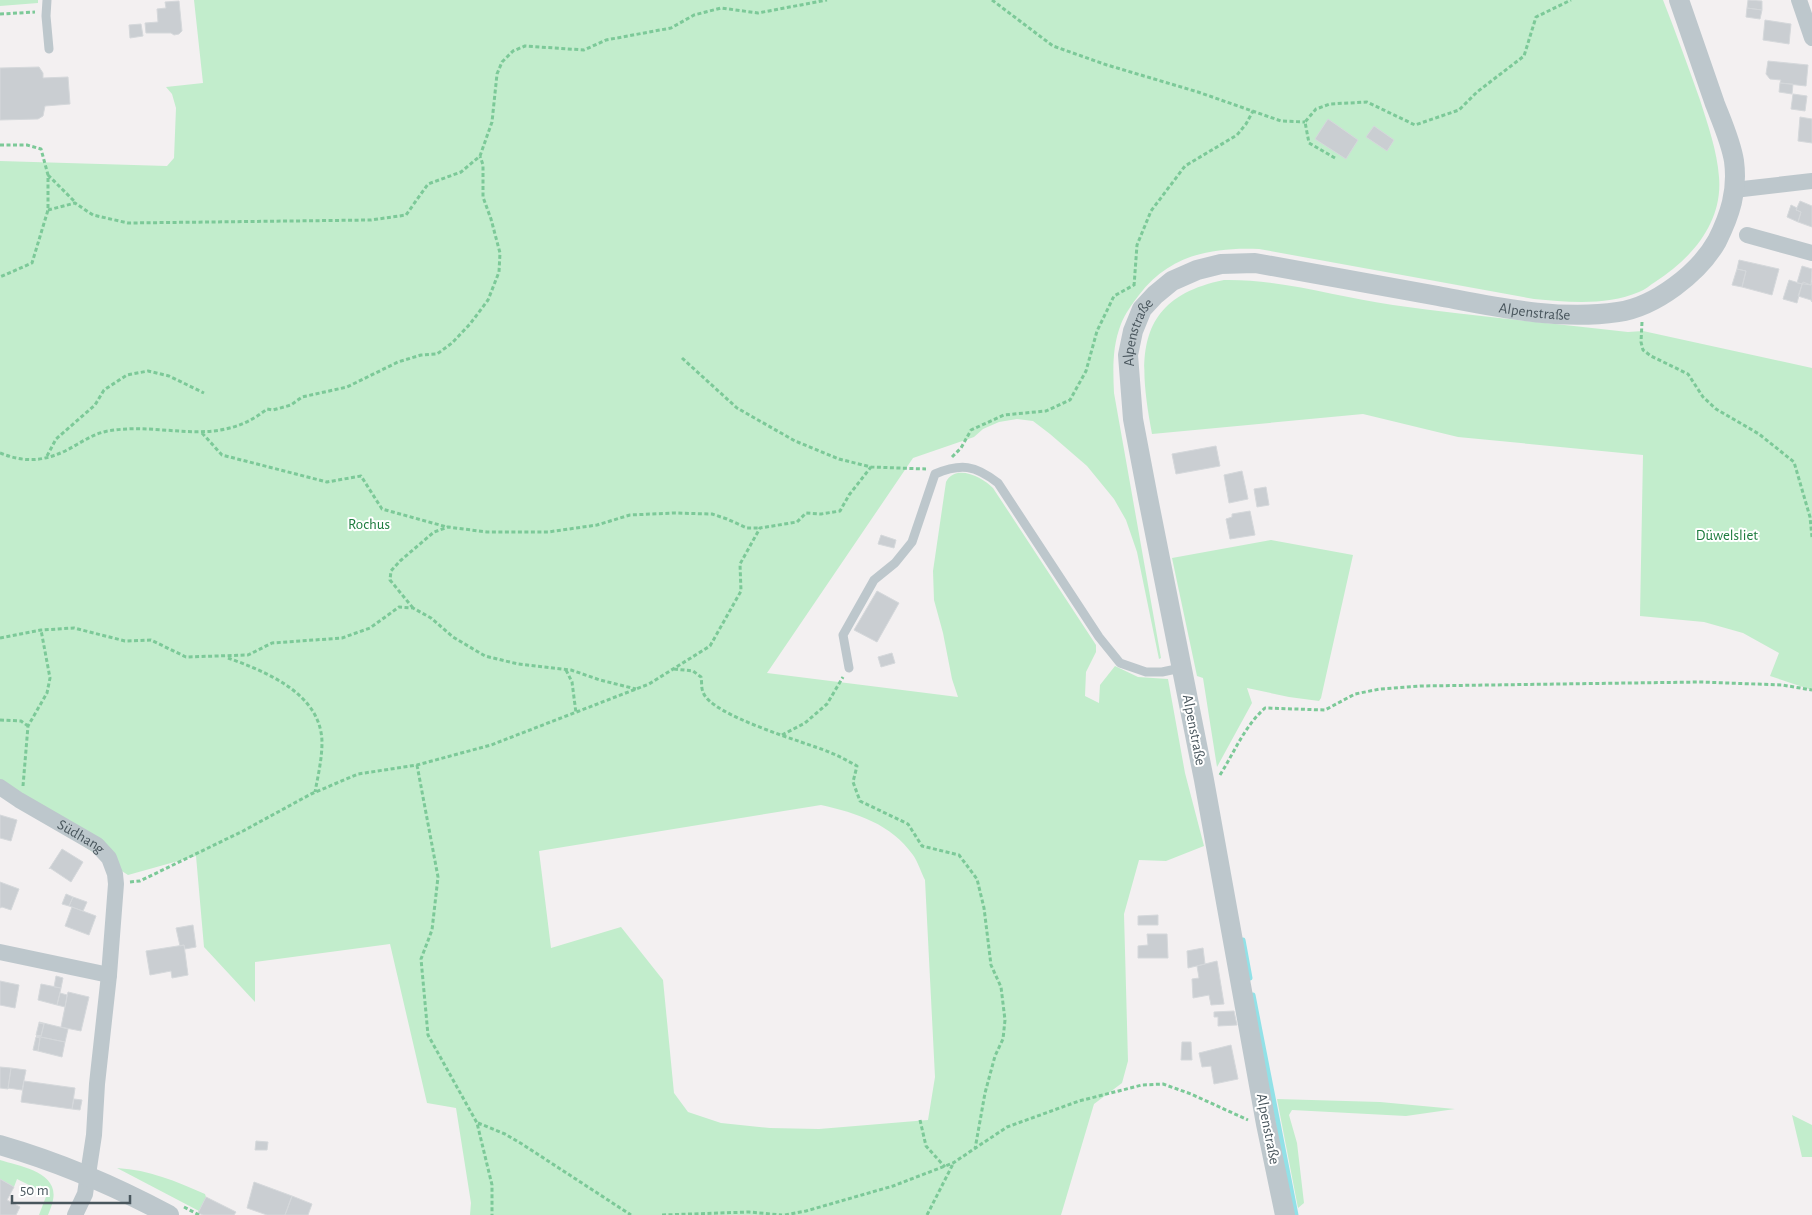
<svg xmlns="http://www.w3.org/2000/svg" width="1812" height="1215" font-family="'Alegreya Sans',sans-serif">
	<rect width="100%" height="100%" fill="#f3f0f1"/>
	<path fill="#c2edcc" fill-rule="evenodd" d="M0 0H38V3L0 6Z
		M194 0H1663C1676 33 1688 66 1700 100 1708 125 1717 151 1719 177 1723 223 1691 259 1655 282 1650 285 1645 290 1639 292 1607 306 1567 302 1534 299L1259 249C1212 247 1169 255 1139 295 1132 304 1125 314 1121 324 1112 347 1113 370 1114 393L1161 658 1159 659 1137 552 1126 520 1114 499 1087 466 1050 434 1033 421 1017 419 999 422 983 429 974 437 913 458 767 673 958 697 952 679 943 633 934 600 933 571 946 482C955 463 983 477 993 488L1096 645V652L1086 672 1085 696 1099 703 1100 685 1115 666 1138 677 1168 679 1185 773 1204 846 1166 861 1139 860 1124 914 1128 1061 1122 1083 1094 1104 1061 1215H470L471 1203 456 1108 427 1103 390 944 255 962V1002L204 947 196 856 128 875 0 792V161L167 166 174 158 176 108 172 94 166 87 203 83ZM821 805C857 813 891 824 913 855 918 862 921 872 925 880L935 1077 928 1120 819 1129 770 1128 721 1123 688 1112 674 1093 663 980 621 927 551 948 539 851Z
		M1224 280C1281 279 1337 297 1393 305 1471 316 1550 323 1628 332L1643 331 1812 368V690L1770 676 1779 653 1743 633 1704 622 1640 616 1643 455 1458 437 1363 414 1152 434C1138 359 1134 298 1224 280Z
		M1271 540 1353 555 1321 698 1319 701 1289 697 1247 688 1252 703 1217 767 1203 678 1197 676 1172 558Z
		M1277 1099 1380 1102 1455 1109 1406 1116 1292 1110 1289 1115 1297 1143 1304 1203 1298 1208Z
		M1792 1115 1812 1125V1157H1802Z
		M0 1160C19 1166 59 1172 53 1200 52 1205 50 1210 48 1215H39L47 1194 17 1179 14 1187 0 1179Z
		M117 1168C150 1170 175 1181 205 1194L206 1197 199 1211Z"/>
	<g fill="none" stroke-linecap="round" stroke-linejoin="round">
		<path stroke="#92e1e7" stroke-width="5" d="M1243 940 1250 978
			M1253 995 1296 1215"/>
	</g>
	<path fill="#caced2" stroke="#d5d8db" d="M1748 0 1762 1V10L1747 8Z
		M179 1 182 31 179 34 174 35 171 33H146L145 23 158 22 157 9 166 8 165 2Z
		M1747 8 1762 10 1760 19 1746 17Z
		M1765 20 1791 24 1789 44 1763 40Z
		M141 24 143 36 130 38 129 25Z
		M1768 61 1808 65 1806 86 1780 83 1781 80 1770 79 1766 74Z
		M39 67 43 73V78L68 77 70 104 45 106 43 116 38 119 0 120V68Z
		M1780 83 1793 84 1792 94 1779 92Z
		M1793 94 1807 96 1805 111 1791 109Z
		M1800 117 1812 119V143L1798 141Z
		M1328 119 1358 140 1346 159 1315 139Z
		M1374 126 1394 140 1387 151 1366 137Z
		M1800 201 1812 206V227L1798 222 1801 212 1796 210Z
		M1791 205 1797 208 1796 210 1801 212 1798 222 1787 217Z
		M1739 260 1779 269 1772 295 1742 287 1746 271 1737 269Z
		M1802 266 1812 269 1811 285 1797 283Z
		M1737 269 1746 271 1742 287 1732 285Z
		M1789 280 1802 284 1797 303 1783 299Z
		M1803 282 1811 285 1812 282V302L1811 300 1798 296Z
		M1216 446 1220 466 1176 474 1172 454Z
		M1242 471 1248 499 1229 503 1224 475Z
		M1266 487 1269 505 1257 507 1254 489Z
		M1250 511 1255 535 1230 539 1226 519 1232 517V514Z
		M881 535 896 540 894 548 878 544Z
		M877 591 899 603 877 642 854 630Z
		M892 653 895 663 881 667 878 657Z
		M0 815 17 820 11 841 0 838Z
		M62 849 83 862 71 882 50 868 49 869Z
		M0 882 19 889 11 910 2 907 0 908Z
		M66 894 73 897 69 906 62 904Z
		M73 897 87 902 83 911 69 906Z
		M72 907 96 916 89 935 65 926Z
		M1158 915V925H1138V916Z
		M193 925 196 947 185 949 184 945 180 946 176 928Z
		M1147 934H1167L1168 958H1138V946L1148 945Z
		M184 945 188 975 172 978 171 971 150 975 146 951Z
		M1203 948 1205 964 1188 968 1187 951Z
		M1217 961 1224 1004 1211 1005 1209 995 1193 998 1192 979 1199 978 1197 966Z
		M56 976 63 978 61 988 54 987Z
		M0 981 19 985 15 1008 0 1005Z
		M41 984 61 988 57 1005 38 1000Z
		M68 992 89 997 81 1031 61 1027Z
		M60 993 67 995 65 1007 57 1005Z
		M1234 1011 1237 1025 1218 1026V1017H1214V1012Z
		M39 1022 68 1029 65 1042 36 1036H41L44 1024 39 1023Z
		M39 1023 44 1024 41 1036 36 1035Z
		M36 1036 65 1042 62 1057 38 1051 40 1038Z
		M36 1037 40 1038 38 1051 33 1050Z
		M1182 1042H1191L1192 1060H1181Z
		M1231 1045 1238 1079 1214 1084 1211 1066 1202 1067 1199 1053Z
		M0 1067 11 1068 8 1089 0 1088Z
		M11 1068 26 1070 22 1090 8 1088Z
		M24 1081 75 1088 72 1109 21 1102Z
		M74 1099 82 1100 80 1110 72 1109Z
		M256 1141 268 1142 267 1150H255Z
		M0 1179 14 1187 7 1200 20 1207 16 1215H0Z
		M254 1182 292 1196 285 1215H267L247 1208Z
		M292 1196 312 1204 308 1215H285Z
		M206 1197 236 1212 234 1215H203L198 1213Z"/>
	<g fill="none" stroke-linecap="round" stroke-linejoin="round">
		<path stroke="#7cc998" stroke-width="3" stroke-dasharray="4 2.5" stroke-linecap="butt" d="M992 0 1053 46 1107 65 1198 92 1281 121 1305 122
			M0 14 35 12
			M0 145H27L41 149 48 175V210L32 263 0 277
			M1335 158 1309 143 1305 122 1316 109 1330 104 1367 102 1415 125 1459 110 1477 92 1524 56 1536 17 1571 0
			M48 175 75 202
			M48 210 75 203 93 215 128 223 371 220 406 215 428 184 461 172 480 156 492 122 497 74 502 62 513 51 525 46 584 50 606 40 671 28 694 15 721 8 758 13 827 0
			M1134 286 1137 245 1151 211 1185 166 1237 135 1246 124 1253 111
			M1642 322 1641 342 1643 350 1651 356 1688 374 1703 397 1716 409 1759 434 1794 462 1810 517 1812 537
			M682 358 737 408 795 441 839 459 871 467 926 469
			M202 433 222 455 327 482 361 476 382 509 447 527
			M0 453C23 462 40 462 63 452 78 445 91 434 108 431 165 421 216 450 267 409L273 410 291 405 302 397 347 387 398 362 421 355 437 354 452 343 470 324 488 300 499 272 500 253 491 219 483 197V165L480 156
			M47 456 56 439 95 405 104 390 127 375 148 371 169 376 204 393
			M952 457 961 448 971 430 1004 415 1046 411 1070 400 1086 371 1097 331 1114 296 1134 285
			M413 608 390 580 391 571 400 561 434 532 448 527 487 532H548L597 525 630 515 674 513 712 514 727 519 747 528H760
			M0 638 41 630 74 628 125 641 151 640 186 657 248 655 272 643 342 638 370 628 399 607 413 608 431 618 453 637 485 656 518 664 571 670 600 680 636 689
			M228 658C267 672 321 694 322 742 322 759 318 776 315 792
			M674 669 693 671 701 677C702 681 701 688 703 692 711 716 805 742 829 752 839 756 848 761 857 766L853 782 860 801 908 824 922 846 959 855 977 879 984 908 991 965 1001 987 1005 1020 1003 1039 995 1056 985 1093 975 1149
			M566 670 572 682 576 713
			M0 720 21 721 28 726
			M782 735 805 723 827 704 843 677
			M417 765 438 877 432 930 421 959 428 1035 477 1123 492 1185V1215
			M1220 775C1235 751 1244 727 1265 708L1325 710 1355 694 1380 689 1420 686 1700 682 1782 685 1812 690
			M23 786 28 726 47 693 50 678 41 630
			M130 882 140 881 243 831 311 794 358 774 417 765 491 745 649 684 710 646 741 591 740 564 760 528 797 522 806 513 821 514 840 511 849 495 871 467
			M920 1120 926 1146 945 1167
			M478 1123 505 1134 522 1144 631 1215
			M184 1207 199 1215
			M662 1215 749 1212 782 1215
			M785 1215 806 1211 893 1186 953 1163 1007 1127 1079 1101 1142 1085 1163 1084 1191 1094 1248 1120
			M927 1215 953 1164"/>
		<path stroke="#bdc7cc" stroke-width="9" d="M47 0 46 16 49 49
			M849 668 843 635 874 580 895 563 912 542 935 474C961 463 975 465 998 483L1099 637 1120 663 1146 672H1162L1181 668"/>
		<g stroke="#bdc7cc" stroke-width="16">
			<path d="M1799 0 1812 38"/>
			<path d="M1734 190 1812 181"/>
			<path d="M1747 235 1812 253"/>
			<path id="s1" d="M0 787 19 800 97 845 109 858 115 874 116 884 109 975 97 1084 94 1135 85 1194 75 1215"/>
			<path d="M0 952 109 975"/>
		</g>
		<g stroke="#bdc7cc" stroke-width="20">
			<path d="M0 1145C59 1162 115 1186 169 1215"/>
			<path id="s2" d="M1285 1215 1266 1124 1204 780 1148 498 1133 419 1128 355 1133 331 1142 309 1155 295 1172 281 1197 270 1221 264 1255 263C1316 274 1377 285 1438 296 1497 307 1558 321 1618 312 1655 307 1699 273 1717 241 1730 215 1738 191 1734 161 1731 142 1722 122 1715 104 1703 69 1691 35 1679 0"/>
		</g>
	</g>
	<g text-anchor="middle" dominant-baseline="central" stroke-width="4" stroke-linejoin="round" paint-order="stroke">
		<g font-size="15" fill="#49565d" stroke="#fff">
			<text stroke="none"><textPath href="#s2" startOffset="1334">Alpenstraße</textPath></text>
			<text stroke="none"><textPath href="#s2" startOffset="899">Alpenstraße</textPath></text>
			<text transform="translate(1194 730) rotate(79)">Alpenstraße</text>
			<text stroke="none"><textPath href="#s1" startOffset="95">Südhang</textPath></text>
			<text transform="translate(1268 1129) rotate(79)">Alpenstraße</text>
		</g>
		<g font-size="15" fill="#1d7b3e" stroke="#fff">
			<text x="369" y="524">Rochus</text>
			<text x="1727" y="535">Düwelsliet</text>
		</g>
	</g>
	<path d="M12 1195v8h118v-8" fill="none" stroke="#49565d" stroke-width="2.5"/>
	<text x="20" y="1195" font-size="15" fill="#49565d" stroke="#ffffff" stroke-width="4" paint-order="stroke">50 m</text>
</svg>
